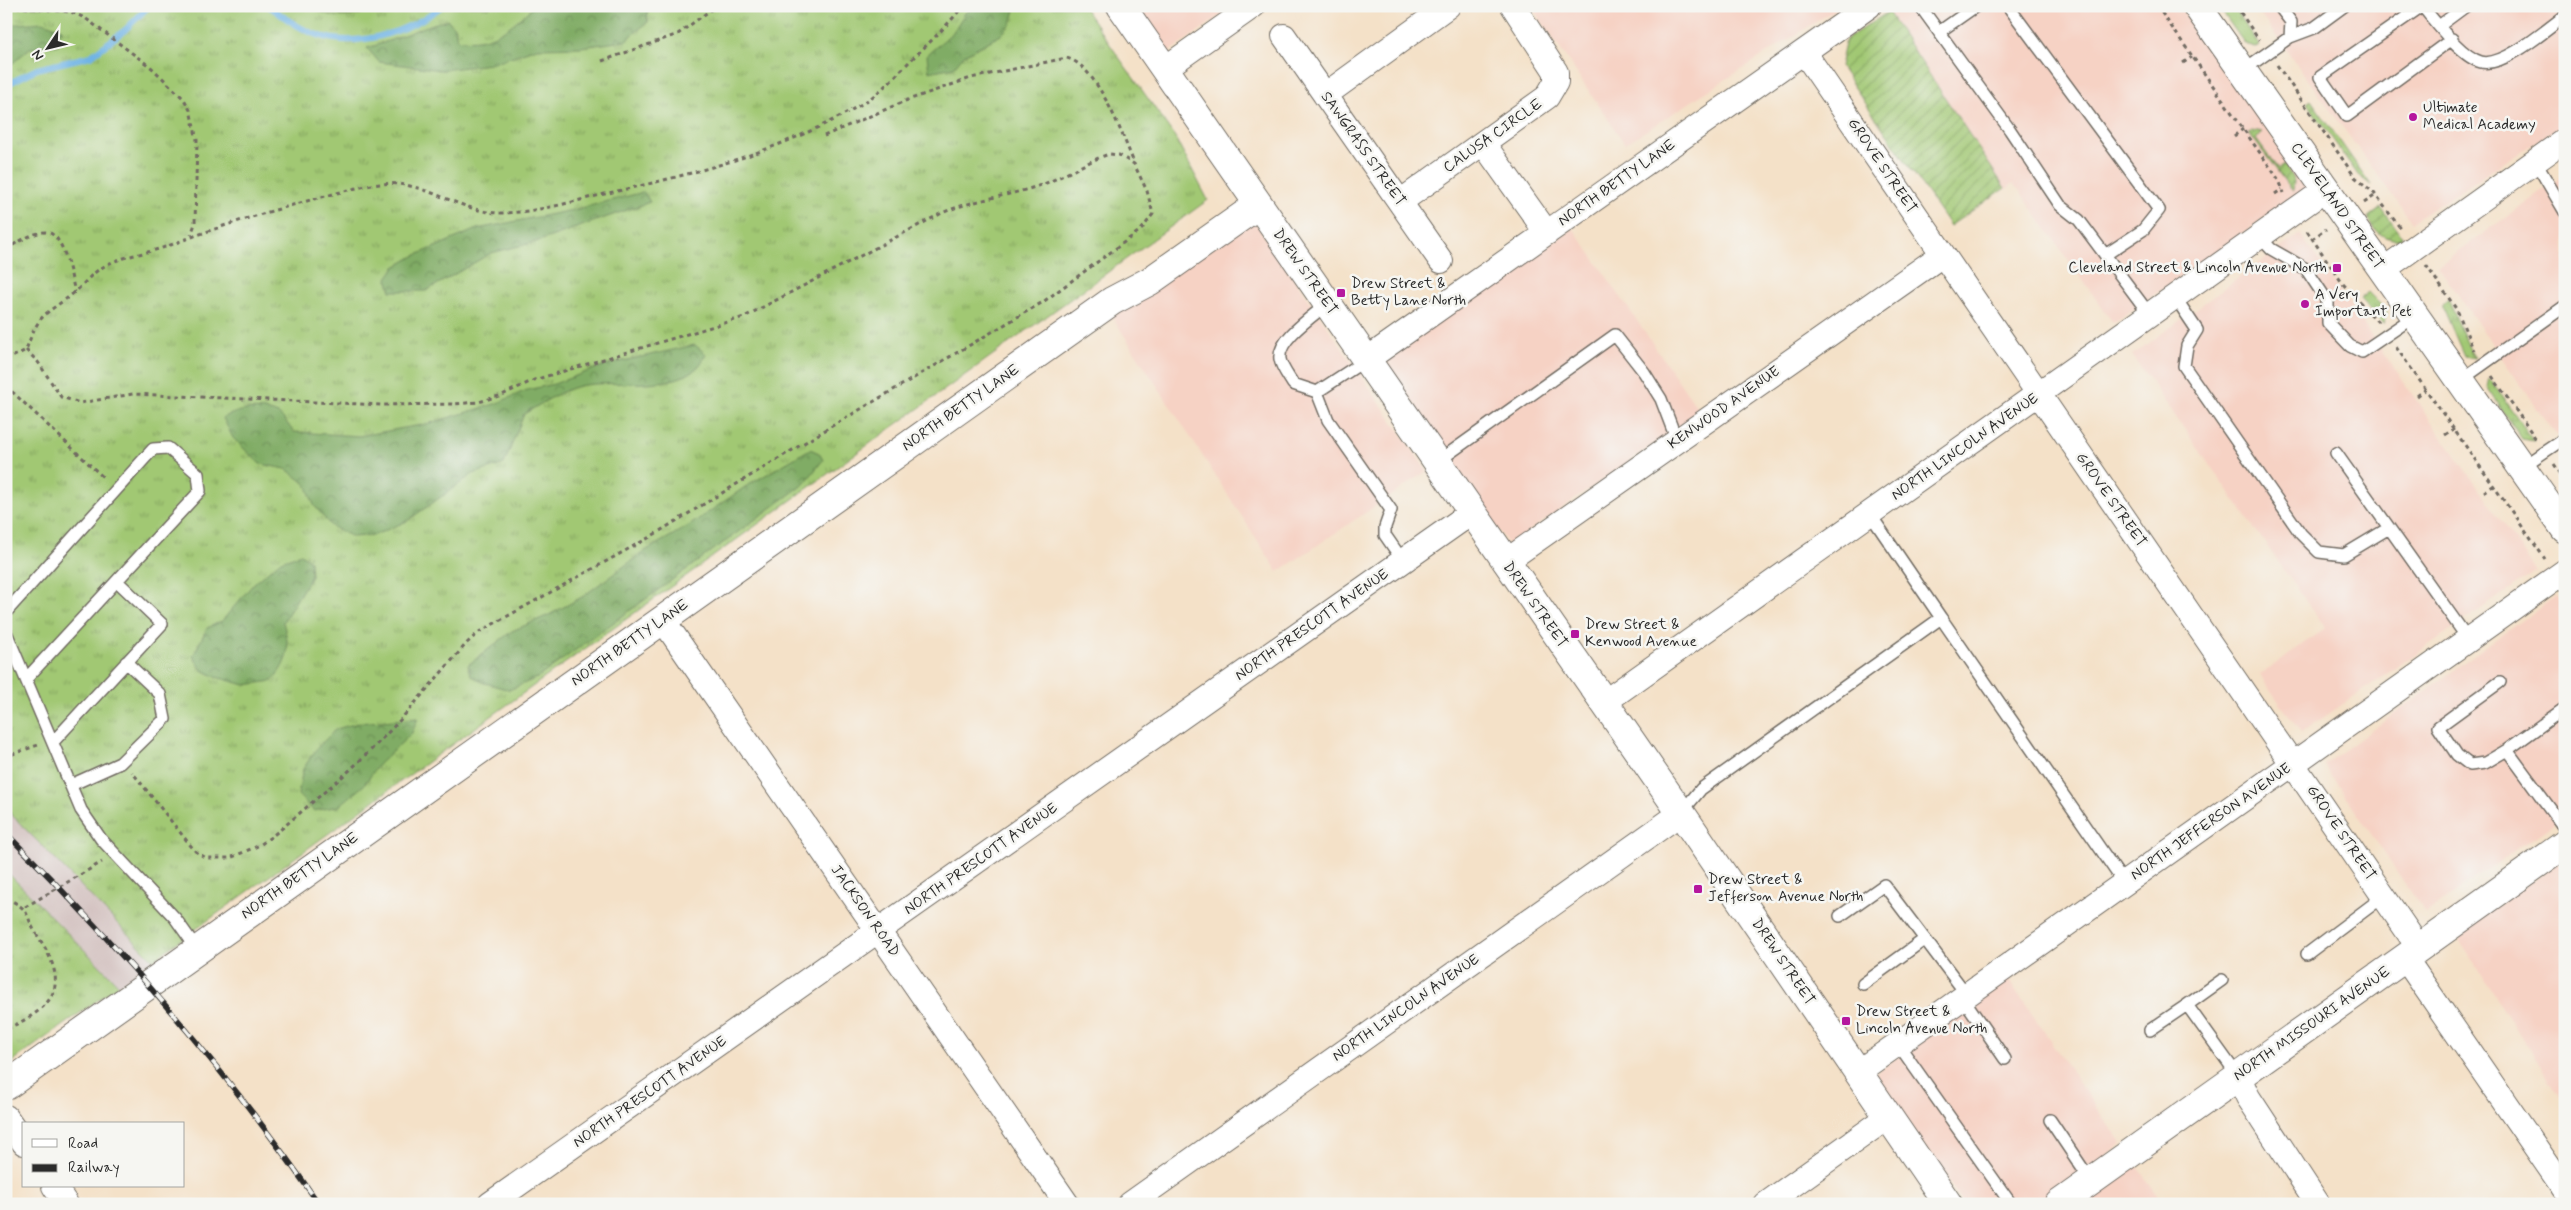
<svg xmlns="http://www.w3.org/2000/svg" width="2571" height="1210" font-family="Mynerve,sans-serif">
	<defs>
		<pattern id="grass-tufts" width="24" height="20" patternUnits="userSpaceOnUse" patternTransform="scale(1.25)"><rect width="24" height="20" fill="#a1c873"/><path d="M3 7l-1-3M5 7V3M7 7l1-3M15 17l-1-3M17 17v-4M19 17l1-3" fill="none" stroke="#83a35f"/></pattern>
		<pattern id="forest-crowns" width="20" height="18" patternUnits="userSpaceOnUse" patternTransform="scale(1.25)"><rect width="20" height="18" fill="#80ac65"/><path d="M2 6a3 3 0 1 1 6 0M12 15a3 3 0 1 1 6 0" fill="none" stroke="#698c53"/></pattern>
		<pattern id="wetland-marsh" width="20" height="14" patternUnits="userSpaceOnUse" patternTransform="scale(1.25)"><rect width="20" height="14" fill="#a1c873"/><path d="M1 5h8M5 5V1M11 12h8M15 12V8" fill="none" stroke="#83a35f"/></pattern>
		<pattern id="garden-furrows" width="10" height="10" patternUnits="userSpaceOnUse" patternTransform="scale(1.25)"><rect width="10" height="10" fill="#a1c873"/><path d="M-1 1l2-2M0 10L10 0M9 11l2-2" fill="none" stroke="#83a35f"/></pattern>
	</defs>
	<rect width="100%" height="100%" fill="#f6f6f2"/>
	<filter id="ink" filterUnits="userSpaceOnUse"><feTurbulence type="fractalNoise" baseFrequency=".02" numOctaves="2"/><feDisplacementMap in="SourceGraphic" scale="10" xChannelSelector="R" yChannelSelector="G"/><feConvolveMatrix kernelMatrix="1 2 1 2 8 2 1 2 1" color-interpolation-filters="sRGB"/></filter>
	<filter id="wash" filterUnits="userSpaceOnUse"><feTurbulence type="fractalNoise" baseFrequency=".0096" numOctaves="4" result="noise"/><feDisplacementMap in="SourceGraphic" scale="20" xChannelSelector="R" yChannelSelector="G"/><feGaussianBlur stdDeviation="1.12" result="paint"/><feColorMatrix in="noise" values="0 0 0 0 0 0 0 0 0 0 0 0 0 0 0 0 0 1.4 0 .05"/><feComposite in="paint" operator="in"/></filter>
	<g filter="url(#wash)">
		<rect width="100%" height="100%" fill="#f4e1c8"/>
		<path fill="#f6d2c4" d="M1136 6H1234L1168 53Z
			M1531 6H1850L1839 14 1836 9 1625 144Z
			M1894 6H2179L2309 188 2113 323 2014 183 2006 189 1887 11Z
			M2254 6H2565V123L2412 222Z
			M2565 175V449L2438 266Z
			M1254 221 1427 471 1278 572 1111 315Z
			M1573 228 1700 412 1509 545 1382 362Z
			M2300 234 2536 571 2301 733 2260 675 2325 628 2132 355Z
			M2556 596 2565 608V816L2425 913 2324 765Z
			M2565 858V1104L2456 935Z
			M2008 979 2122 1145 2040 1204H1964L1874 1074Z
			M2135 1163 2163 1204H2078Z"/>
		<path fill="#d1bfbe" d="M6 809 153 960 119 985 6 871Z"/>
		<path fill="url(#grass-tufts)" stroke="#667a4f" d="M6 6H1083L1175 137 1208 200 153 960 6 809Z
			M2218 6H2232L2259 45 2256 47 2245 44Z
			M2311 100 2371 185 2358 175 2307 103Z
			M2368 292 2388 312 2384 324 2360 299Z
			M2448 299 2471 352 2475 358 2464 356 2442 305Z
			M2489 378 2534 441 2522 439 2487 387Z
			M6 871 119 985 6 1066Z"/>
		<path fill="url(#forest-crowns)" stroke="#566c48" d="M534 6H647L648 22 625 41 581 47 537 48 490 64 442 70 379 62 367 48C394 41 420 26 448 20L455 28 457 39C491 46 510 27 534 6Z
			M975 6H1013L1015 10 1011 24 1001 35 964 55 954 67 929 72 927 55 953 32 965 13Z
			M43 22 62 29 58 45 30 48 6 69V25Z
			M644 192 650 202 539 241 491 253 426 291H391L387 278 395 267 414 256 477 229 573 210Z
			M695 345 706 354C691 396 616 378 579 386 560 391 541 404 524 414L504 464 473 474 407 521 375 535 353 537 331 526 314 505 306 484 286 469 260 464 233 438 223 418C239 409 260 406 278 414 284 417 289 427 294 432L359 436 427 424 495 404 527 390 554 384 605 365Z
			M810 449 819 453 823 460 804 484 537 678 509 690 482 682 471 675 468 665 512 631 549 615 582 597 645 551 690 525 745 487Z
			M301 554 310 561 311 576 283 622C290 647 290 660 272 681L245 685 216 677 202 670 193 656 207 628 222 621 255 582 281 561Z
			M418 718 412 733 379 764 364 785 339 806 314 811 298 795 303 769 317 748 336 729 358 723Z"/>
		<path fill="url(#wetland-marsh)" stroke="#667a4f" d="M309 6H366V12C342 20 333 18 309 6Z"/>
		<path fill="url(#garden-furrows)" stroke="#667a4f" d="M1888 12 2005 188 1950 226 1840 66 1846 39Z
			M2252 131 2263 133 2256 139 2278 169 2285 164 2286 166 2294 181 2293 192 2249 133Z
			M2381 207 2402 236 2401 239C2383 241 2376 231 2367 218Z"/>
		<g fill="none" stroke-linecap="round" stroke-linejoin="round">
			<path stroke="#6fb4e5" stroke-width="6" d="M269 6C284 17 298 28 315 34 356 50 409 32 442 6
				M6 85 37 69 91 56 125 30 149 6"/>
		</g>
	</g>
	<g filter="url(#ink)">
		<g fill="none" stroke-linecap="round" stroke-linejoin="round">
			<defs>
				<path id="lane" d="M1920 6 2010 130 2060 205 2079 220 2150 315
					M2008 6 2159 210 2143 230 2105 255
					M2279 6 2291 22 2290 37
					M2422 6 2320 77 2347 116 2452 39
					M2422 6C2435 21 2461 57 2481 62 2503 68 2547 29 2565 16
					M2439 26 2466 6
					M1939 32 1976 6
					M2242 71 2290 37 2314 28 2344 6
					M2535 161 2565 212
					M2260 237 2271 249 2306 269 2328 302V323L2350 346 2362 352 2415 316
					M2175 297 2197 330 2187 346 2184 366 2301 534 2319 552 2344 555 2389 528
					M1366 360 1317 392 1328 420 1391 510 1385 527V535L1403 561
					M2461 380 2565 306
					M1317 392 1293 384C1289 377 1281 367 1280 359 1277 340 1313 316 1327 304
					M2336 453 2468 639
					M1437 462 1615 335 1644 372 1661 399 1677 441
					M2522 467 2565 438
					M1870 514 1941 618
					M6 612 153 449 168 448 198 474 200 491 26 679
					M6 632 81 810 101 839 175 918 197 949
					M2500 682 2438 727 2457 755 2470 765 2485 763 2507 750
					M2565 708 2507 750 2565 829
					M53 742 162 624 118 582
					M71 785 120 763 165 719 160 694 126 662
					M1681 813 1701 789 1941 618 2124 883
					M1840 916 1884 885 1967 995
					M2307 954 2384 896
					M2222 980 2187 1005 2238 1076
					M1863 984 1925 939
					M1963 998 2005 1059
					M2150 1030 2187 1005
					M1898 1044 2011 1204
					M2050 1120 2091 1181"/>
				<path id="street" d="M1284 36 1441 261
					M1804 52 2419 948
					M1164 69 1253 6
					M1325 95 1448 6
					M1483 143 1547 233
					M1400 202 1547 97 1556 82V72L1513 6
					M2383 270 2565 140
					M1366 360 1869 6
					M1505 562 1942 255
					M663 620 1067 1204
					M1603 703 2325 190
					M2405 958 2565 1190
					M1858 1072 2565 571
					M2238 1076 2248 1097 2318 1204
					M6 1117 24 1143
					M54 1186 66 1204
					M490 1204 1471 513
					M1130 1204 1681 813
					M1766 1204 1888 1117"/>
				<path id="secondary" d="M1121 6 1681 813 1948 1204
					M2197 6 2565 529
					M6 1086 1112 301 1150 281 1258 205
					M2059 1204 2565 844"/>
			</defs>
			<use href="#lane" stroke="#716b62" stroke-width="14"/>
			<use href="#street" stroke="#716b62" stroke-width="26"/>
			<use href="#secondary" stroke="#716b62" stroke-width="30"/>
			<path stroke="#716b62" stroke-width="3" stroke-dasharray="4 4" stroke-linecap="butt" d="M8 6 71 12 85 18 152 68 184 99 190 110 197 140 195 224 191 235
				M2157 6 2279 180 2284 193
				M2236 6 2259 40
				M602 61 678 34 716 6
				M2183 63 2192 57
				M2277 65 2355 177 2374 193 2401 229
				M824 136 905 101 971 78 1066 58C1096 63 1123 136 1134 163
				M2234 136 2243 129
				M2275 194 2282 189
				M2364 203 2376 195
				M2307 231 2343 284 2378 322
				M2312 239 2326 229
				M6 249C17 243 33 232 46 232 64 233 71 277 75 292
				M2426 265 2457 310 2474 351
				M2396 347 2545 559
				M26 350 38 362 61 397 80 403 133 394 383 405 454 404 479 402 502 395 534 380 744 317 942 213C972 200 1004 197 1035 187 1061 179 1083 163 1109 154L1119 155 1134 164 1147 191 1153 214 1142 229 1043 302 827 429 650 537 479 632 467 643 401 719 376 745 350 770 280 830 260 845 230 858H206L195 851 132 772
				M6 360 26 350C40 310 45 316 75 292 84 284 92 273 103 267 122 255 147 254 168 246 216 227 264 213 314 199 335 194 358 186 381 184 424 179 461 214 503 213 543 212 584 198 622 190 706 171 792 147 865 102 883 90 897 74 912 59 930 42 947 26 963 6
				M2492 376 2536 439
				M6 386 105 479
				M2417 396 2426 389
				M2445 435 2454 429
				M2554 464 2565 480
				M2484 492 2493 486
				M6 760 10 755 38 745
				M6 898C33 911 23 913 37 935 70 984 58 1006 6 1029
				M25 907 102 862"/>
			<use href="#lane" stroke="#fff" stroke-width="11"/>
			<use href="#street" stroke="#fff" stroke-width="24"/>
			<use href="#secondary" stroke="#fff" stroke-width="28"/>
			<defs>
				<path id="rail" d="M6 833C120 947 227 1071 319 1204"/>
			</defs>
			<use href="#rail" stroke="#2b2b2b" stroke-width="5.5"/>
			<use href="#rail" stroke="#f6f6f2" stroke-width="4" stroke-dasharray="11" stroke-linecap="butt"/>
		</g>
	</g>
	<g fill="#b5179e" stroke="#f6f6f2" stroke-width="2">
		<circle cx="2413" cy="117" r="5"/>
		<rect x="2332" y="263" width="10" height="10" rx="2.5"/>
		<rect x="1336" y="288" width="10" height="10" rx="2.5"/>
		<circle cx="2305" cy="304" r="5"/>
		<rect x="1570" y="629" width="10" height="10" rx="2.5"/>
		<rect x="1693" y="884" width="10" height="10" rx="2.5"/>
		<rect x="1841" y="1016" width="10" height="10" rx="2.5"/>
	</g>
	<g text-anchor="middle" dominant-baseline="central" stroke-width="5" stroke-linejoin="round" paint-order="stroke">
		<g font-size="15" fill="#2b2b2b" stroke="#f6f6f2" text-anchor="start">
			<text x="2423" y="108">Ultimate<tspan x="2423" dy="17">Medical Academy</tspan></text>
			<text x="2327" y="268" text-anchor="end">Cleveland Street &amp; Lincoln Avenue North</text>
			<text x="1351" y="284">Drew Street &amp;<tspan x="1351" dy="17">Betty Lane North</tspan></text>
			<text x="2315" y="295">A Very<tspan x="2315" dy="17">Important Pet</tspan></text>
			<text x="1585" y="625">Drew Street &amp;<tspan x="1585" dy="17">Kenwood Avenue</tspan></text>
			<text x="1708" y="880">Drew Street &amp;<tspan x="1708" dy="17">Jefferson Avenue North</tspan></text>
			<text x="1856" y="1012">Drew Street &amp;<tspan x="1856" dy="17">Lincoln Avenue North</tspan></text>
		</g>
		<g font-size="15" fill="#2b2b2b" stroke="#f6f6f2">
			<text transform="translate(1493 136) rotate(-35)">CALUSA CIRCLE</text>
			<text transform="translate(1363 149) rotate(55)">SAWGRASS STREET</text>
			<text transform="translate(1882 166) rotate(56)">GROVE STREET</text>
			<text transform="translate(1617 183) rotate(-35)">NORTH BETTY LANE</text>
			<text transform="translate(2337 206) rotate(55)">CLEVELAND STREET</text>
			<text transform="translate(1305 272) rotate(55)">DREW STREET</text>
			<text transform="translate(961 408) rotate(-35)">NORTH BETTY LANE</text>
			<text transform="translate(1724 408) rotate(-35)">KENWOOD AVENUE</text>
			<text transform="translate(1965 447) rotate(-35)">NORTH LINCOLN AVENUE</text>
			<text transform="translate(2111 500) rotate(55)">GROVE STREET</text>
			<text transform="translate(1535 605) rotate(55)">DREW STREET</text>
			<text transform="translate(1312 625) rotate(-35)">NORTH PRESCOTT AVENUE</text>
			<text transform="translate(630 643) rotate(-35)">NORTH BETTY LANE</text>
			<text transform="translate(2211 822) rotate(-35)">NORTH JEFFERSON AVENUE</text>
			<text transform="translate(2341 833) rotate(56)">GROVE STREET</text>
			<text transform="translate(981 859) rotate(-35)">NORTH PRESCOTT AVENUE</text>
			<text transform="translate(300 876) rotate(-35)">NORTH BETTY LANE</text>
			<text transform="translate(865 911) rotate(55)">JACKSON ROAD</text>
			<text transform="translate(1783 962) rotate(56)">DREW STREET</text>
			<text transform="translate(1406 1008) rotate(-35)">NORTH LINCOLN AVENUE</text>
			<text transform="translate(2312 1024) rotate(-35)">NORTH MISSOURI AVENUE</text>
			<text transform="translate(650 1092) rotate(-35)">NORTH PRESCOTT AVENUE</text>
		</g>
	</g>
	<rect width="2571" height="1210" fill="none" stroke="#f6f6f2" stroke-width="25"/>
	<rect x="22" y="1122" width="162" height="65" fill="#f6f6f2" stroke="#a5a5a2"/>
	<rect x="32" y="1139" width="25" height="8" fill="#ffffff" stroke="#a5a5a2"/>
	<text x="68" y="1148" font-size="15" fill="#2b2b2b">Road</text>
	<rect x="32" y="1164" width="25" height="8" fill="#2b2b2b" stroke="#a5a5a2"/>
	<text x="68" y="1172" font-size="15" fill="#2b2b2b">Railway</text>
	<g transform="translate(48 48) rotate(235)" stroke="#f6f6f2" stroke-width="4" paint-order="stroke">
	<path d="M0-4L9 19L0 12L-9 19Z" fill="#2b2b2b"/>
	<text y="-8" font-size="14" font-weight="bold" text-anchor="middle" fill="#2b2b2b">N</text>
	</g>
</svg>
